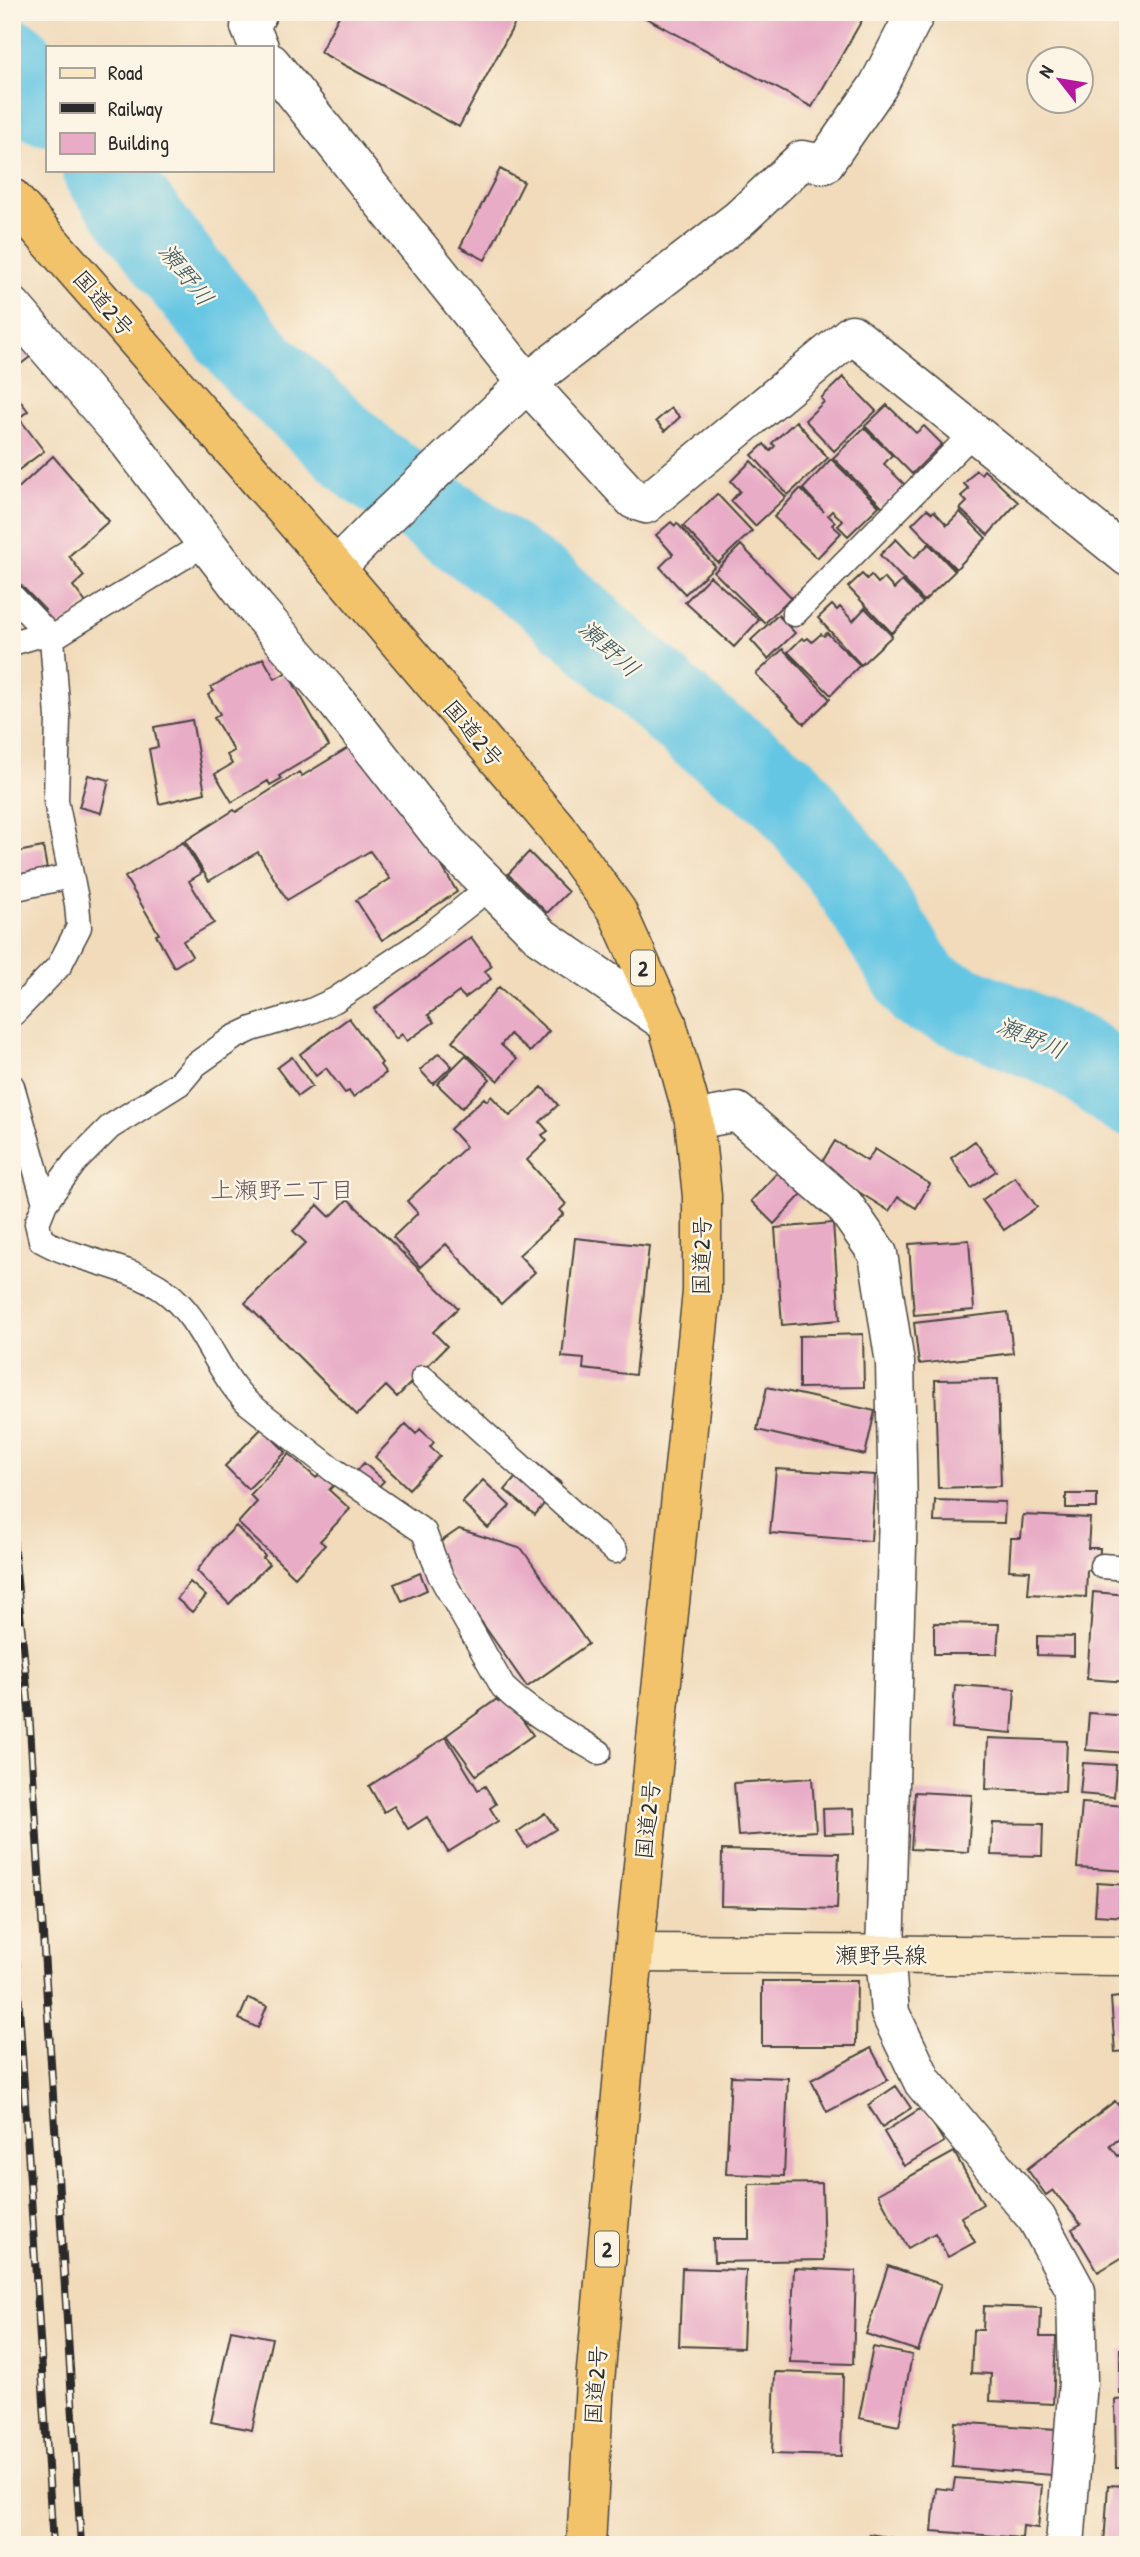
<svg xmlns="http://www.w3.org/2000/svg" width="1140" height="2557" font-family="'Patrick Hand','Klee One',sans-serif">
	<rect width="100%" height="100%" fill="#fcf5e5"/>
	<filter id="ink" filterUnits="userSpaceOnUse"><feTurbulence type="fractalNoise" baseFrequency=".0143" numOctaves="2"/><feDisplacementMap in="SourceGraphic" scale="14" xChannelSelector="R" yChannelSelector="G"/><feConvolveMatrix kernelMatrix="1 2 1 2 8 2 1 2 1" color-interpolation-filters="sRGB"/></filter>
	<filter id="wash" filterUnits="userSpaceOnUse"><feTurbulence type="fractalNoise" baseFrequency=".00686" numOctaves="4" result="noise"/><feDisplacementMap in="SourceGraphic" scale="28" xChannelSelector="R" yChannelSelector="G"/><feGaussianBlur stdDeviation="1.57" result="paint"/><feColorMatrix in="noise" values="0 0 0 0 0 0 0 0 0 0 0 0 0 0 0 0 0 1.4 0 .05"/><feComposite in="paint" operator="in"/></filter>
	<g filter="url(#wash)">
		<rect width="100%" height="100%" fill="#f1dbbb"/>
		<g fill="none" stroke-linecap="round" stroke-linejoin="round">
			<path stroke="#65c6e3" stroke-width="84" d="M12 60 47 104
				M104 170 184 275 261 367 367 464 549 594 701 730 787 794 850 874 924 991 1072 1053 1128 1094"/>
		</g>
		<g id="blocks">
			<path fill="#e8acc6" d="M341 12H521L459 127 320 52Z
				M635 12H862L865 15 812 107Z
				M500 169 524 182 485 260 460 247Z
				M12 323 35 353 12 371Z
				M843 377 876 411 834 451 805 420 824 402 821 398Z
				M12 390 28 411 19 418 44 451 12 475Z
				M887 405 916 433 924 426 942 444 912 474 865 426Z
				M671 408 680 417 665 431 656 421Z
				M796 421 828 458 788 495 752 455 764 444 770 451 775 446 772 443Z
				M864 428 892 455 884 464 905 485 883 507 833 458Z
				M53 456 109 521 69 556 84 576 73 586 87 604 55 631 42 614 45 610 12 576V494Z
				M831 459 879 506 848 536 838 526 843 521 832 511 828 515 835 522 832 525 841 533 817 558 774 517 800 489 824 512 803 489Z
				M751 461 786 497 755 526 731 501 740 491 731 481Z
				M976 470 981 474 984 470 1018 502 988 535 960 509 967 502 961 496 969 489 964 484Z
				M717 494 752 531 718 563 683 526Z
				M927 509 932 513 934 511 947 525 960 512 986 538 956 569 912 524Z
				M671 522 675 526 677 523 715 566 685 594 660 567 673 554 656 535Z
				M896 539 914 558 929 544 955 571 924 601 880 555Z
				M741 545 791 597 765 623 714 572Z
				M862 574 867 579 871 575 878 583 884 578 894 589 902 581 923 603 892 633 848 587Z
				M710 576 759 620 734 647 685 602Z
				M832 605 837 610 840 607 853 621 865 608 892 636 861 665 818 618Z
				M778 615 795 633 768 659 751 640Z
				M827 633 860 665 831 695 788 652 802 638 805 640 808 638 812 642 821 634 824 636Z
				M783 649 830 699 804 724 756 674Z
				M263 658 275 679 287 672 329 746 279 776 281 779 270 785 268 781 232 802 215 774 232 764 227 755 234 751 214 718 220 714 208 695 214 691 211 687Z
				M192 720 205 793 159 804 149 749 158 747 154 727Z
				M356 743 435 854 457 892 382 940 356 900 390 879 370 851 287 900 258 852 209 881 185 841 234 810 236 812 299 772 302 776Z
				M88 775 109 780 101 813 79 807Z
				M183 842 202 873 189 881 214 923 183 941 192 956 174 967 156 935 159 934 125 877Z
				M43 847 47 869 12 876V853Z
				M529 852 568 892 547 913 508 874Z
				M471 937 492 966 485 971 491 979 465 998 459 992 428 1015 434 1022 407 1041 402 1034 396 1039 374 1009Z
				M499 987 549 1031 530 1052 510 1034 501 1045 517 1059 498 1081 452 1041Z
				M349 1018 382 1063 380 1065 386 1073 353 1097 349 1091 345 1093 326 1068 316 1076 300 1054Z
				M439 1053 452 1066 433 1084 420 1070Z
				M466 1055 490 1079 462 1108 437 1084Z
				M292 1057 312 1086 298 1096 277 1068Z
				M542 1087 558 1105 540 1122 548 1131 542 1135 547 1141 527 1160 566 1204 560 1210 564 1214 519 1255 535 1272 501 1304 446 1244 420 1267 393 1237 418 1213 407 1201 466 1147 450 1129 484 1098 487 1101 491 1096 510 1116Z
				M835 1141 867 1161 875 1149 930 1184 916 1208 898 1197 889 1211 819 1167Z
				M975 1141 996 1171 971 1188 951 1158Z
				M779 1171 802 1194 774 1224 751 1201Z
				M1015 1177 1037 1207 1004 1230 982 1200Z
				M348 1199 458 1308 433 1332 447 1346 397 1397 386 1386 357 1415 245 1303 306 1243 293 1231 318 1205 330 1217Z
				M833 1223 840 1320 782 1325 775 1228Z
				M575 1238 649 1246 635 1375 583 1369 584 1359 562 1357Z
				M969 1240 974 1310 914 1315 909 1244Z
				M1008 1312 1013 1353 919 1364 914 1323Z
				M863 1334 864 1387 799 1388V1336Z
				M998 1379 1001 1486 938 1488 935 1380Z
				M767 1387 875 1411 865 1455 757 1430Z
				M406 1424 416 1434 420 1429 434 1442 430 1447 440 1456 409 1489 375 1457Z
				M262 1428 286 1452 248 1489 225 1466Z
				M289 1454 316 1478 321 1473 334 1485 329 1490 350 1509 320 1541 325 1545 295 1577 238 1523 257 1502 250 1495Z
				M531 1459 561 1483 535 1515 505 1490Z
				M364 1463 384 1481 375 1490 356 1472Z
				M776 1469 875 1475 871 1541 770 1533Z
				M483 1480 510 1506 488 1528 462 1502Z
				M1066 1494H1097V1508H1066Z
				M935 1500 1005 1502 1004 1523 934 1522Z
				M1023 1515 1090 1518 1088 1548H1100L1099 1571 1087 1570 1086 1597 1028 1594 1030 1571 1009 1570 1011 1538H1021Z
				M236 1526 265 1556 263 1558 269 1564 229 1604 197 1571 214 1548Z
				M459 1529 522 1549 588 1644 527 1687 441 1564 436 1545Z
				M420 1573 427 1590 402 1601 394 1584Z
				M190 1582 206 1596 192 1612 177 1599Z
				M1093 1592 1128 1595V1682L1087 1679Z
				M934 1623 999 1624 997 1654H934Z
				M1037 1636 1074 1637V1656L1037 1655Z
				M955 1685 1015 1689 1012 1733 952 1728Z
				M506 1697 533 1735 476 1775 447 1735 497 1699 499 1702Z
				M1089 1713 1128 1716V1753L1086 1750Z
				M446 1737 478 1790 485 1786 496 1804 490 1808 498 1821 448 1852 427 1817 408 1829 394 1806 384 1812 369 1786Z
				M988 1738 1067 1741 1065 1792 986 1789Z
				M1122 1762 1128 1763V1796H1120Z
				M1083 1763 1116 1765 1114 1797 1080 1794Z
				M812 1778 816 1831 738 1836 734 1783Z
				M915 1792 972 1795 968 1852 911 1849Z
				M1082 1803 1128 1806V1871L1077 1868Z
				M854 1808 855 1833 824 1834 823 1809Z
				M545 1813 556 1829 527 1847 517 1832Z
				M993 1823 1043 1824 1042 1856 991 1855Z
				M722 1850 839 1853 837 1909 721 1906Z
				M1097 1883 1128 1885V1917L1095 1915Z
				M762 1981H857L856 2046H762Z
				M1128 1996V2051L1115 2052 1111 1998Z
				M248 1998 267 2006 258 2028 239 2019Z
				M871 2048 888 2080 827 2112 811 2080Z
				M731 2076 788 2078 784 2176 726 2174Z
				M896 2086 911 2108 882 2127 868 2105Z
				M1115 2101 1128 2117V2132L1110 2146 1118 2156 1128 2151V2254L1098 2272 1072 2229 1081 2224 1053 2190 1046 2195 1027 2169Z
				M923 2107 944 2142 904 2166 884 2132Z
				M954 2152 983 2204 961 2217 975 2242 948 2257 935 2233 908 2248 878 2194Z
				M822 2183 824 2260 714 2262 713 2239H749V2184Z
				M888 2266 941 2284 918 2351 866 2334Z
				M682 2268 746 2270 743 2348 679 2346Z
				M794 2268 856 2271 853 2364 790 2362Z
				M984 2306 1041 2308 1040 2337H1056L1053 2404 990 2401 991 2374 971 2373 973 2330H983Z
				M231 2330 272 2338 252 2430 211 2422Z
				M873 2347 912 2355 899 2426 859 2418Z
				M1120 2349H1128V2394H1120Z
				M775 2372 843 2374 841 2456 772 2454Z
				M1128 2399V2468H1116L1115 2400Z
				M955 2422 1056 2429 1052 2475 952 2467Z
				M955 2478 1042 2485 1038 2528 1023 2526 1022 2538 932 2531 936 2488 953 2490Z
				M1108 2485 1128 2486V2545H1104Z
				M869 2534 923 2543V2545H867Z"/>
		</g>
	</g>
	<g filter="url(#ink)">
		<use href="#blocks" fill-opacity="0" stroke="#494541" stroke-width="2"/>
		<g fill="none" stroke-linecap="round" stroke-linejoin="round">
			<defs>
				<path id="service" d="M12 596 52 638 58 717 56 801 77 904 79 927 59 966 12 1015
					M794 614 972 434
					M52 638 206 543
					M12 643 46 633
					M490 887 416 946 335 1000 311 1011 252 1029 233 1038 195 1065 180 1083 110 1127 75 1162 45 1203 37 1223 41 1240C79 1262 128 1264 165 1291 204 1320 214 1370 248 1403L332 1469 424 1532 440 1575 503 1687C531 1714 565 1732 599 1752
					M12 889 70 876
					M12 1086 45 1203
					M423 1378 615 1551
					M1102 1566 1128 1568"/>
				<path id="minor" d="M258 12 250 27 259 47
					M271 63 527 383 739 219 802 160 824 164 878 86 916 12
					M12 306 128 441 255 607 335 700 447 843 540 936 667 1023
					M336 568 375 528 527 383 634 500 646 504 852 334 1128 557
					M694 1120 737 1112 844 1205 878 1254 895 1363 898 1512 885 1953 890 2013 923 2082 1037 2219 1076 2291 1078 2382 1065 2545"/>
				<path id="secondary" d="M634 1953 1128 1956"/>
				<path id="trunk" d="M12 198 336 568 556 827 617 911 667 1023 694 1120 702 1196V1292L634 1953 595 2381 586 2545"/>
			</defs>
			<use href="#service" stroke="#494541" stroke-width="27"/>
			<use href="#minor" stroke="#494541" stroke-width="41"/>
			<use href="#secondary" stroke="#494541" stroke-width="41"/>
			<use href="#trunk" stroke="#494541" stroke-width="41"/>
			<use href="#service" stroke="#fff" stroke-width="24"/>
			<use href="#minor" stroke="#fff" stroke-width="38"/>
			<use href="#secondary" stroke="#fae7c3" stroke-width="38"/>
			<use href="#trunk" stroke="#f2c36a" stroke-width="38"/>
			<defs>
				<path id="rail" d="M12 1527 29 1710 81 2545
					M12 1896 53 2545"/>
			</defs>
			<use href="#rail" stroke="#2b2b2b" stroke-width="8"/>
			<use href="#rail" stroke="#fcf5e5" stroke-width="5" stroke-dasharray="16" stroke-linecap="butt"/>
		</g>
	</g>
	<g text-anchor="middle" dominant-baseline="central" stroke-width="5" stroke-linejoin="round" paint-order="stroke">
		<g fill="#fcf5e5" stroke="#6a6863" stroke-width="2">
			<rect x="631" y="950.5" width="24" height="35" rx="5"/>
			<rect x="595" y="2231.5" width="24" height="35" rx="5"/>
		</g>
		<g font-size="21" font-weight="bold" fill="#2b2b2b">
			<text x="643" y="968">2</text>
			<text x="607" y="2249">2</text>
		</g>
		<g font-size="23" fill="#2b2b2b" stroke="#fcf5e5">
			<text transform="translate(104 303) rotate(49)">国道2号</text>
			<text transform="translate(474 733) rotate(50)">国道2号</text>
			<text transform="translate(701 1256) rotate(-89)">国道2号</text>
			<text transform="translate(647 1820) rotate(-84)">国道2号</text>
			<text x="881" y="1954">瀬野呉線</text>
			<text transform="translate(595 2385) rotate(-86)">国道2号</text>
		</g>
		<g font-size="24" font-style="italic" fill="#3c5a62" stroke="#fcf5e5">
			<text transform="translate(187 274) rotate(52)">瀬野川</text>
			<text transform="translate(610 648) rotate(42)">瀬野川</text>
			<text transform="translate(1032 1037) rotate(23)">瀬野川</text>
		</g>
		<g font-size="24" fill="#6d5861" stroke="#fcf5e5">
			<text x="282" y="1189">上瀬野二丁目</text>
		</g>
	</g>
	<rect width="1140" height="2557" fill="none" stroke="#fcf5e5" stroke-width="42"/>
	<rect x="46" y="46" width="228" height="126" fill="#fcf5e5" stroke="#a8a49b" stroke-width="2"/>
	<rect x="60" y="68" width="35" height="10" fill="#fae7c3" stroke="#a8a49b" stroke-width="2"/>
	<text x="108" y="80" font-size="21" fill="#2b2b2b">Road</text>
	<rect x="60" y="103" width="35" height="10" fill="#2b2b2b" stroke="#a8a49b" stroke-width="2"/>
	<text x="108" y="116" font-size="21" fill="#2b2b2b">Railway</text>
	<rect x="60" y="133" width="35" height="21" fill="#e8acc6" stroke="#a8a49b" stroke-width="2"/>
	<text x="108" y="150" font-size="21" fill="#2b2b2b">Building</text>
	<g transform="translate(1060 80) rotate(301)"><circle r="33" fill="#fcf5e5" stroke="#a8a49b" stroke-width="2"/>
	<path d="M0-5L12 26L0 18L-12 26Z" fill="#b5179e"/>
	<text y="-10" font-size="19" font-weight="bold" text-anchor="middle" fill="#2b2b2b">N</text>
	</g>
</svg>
